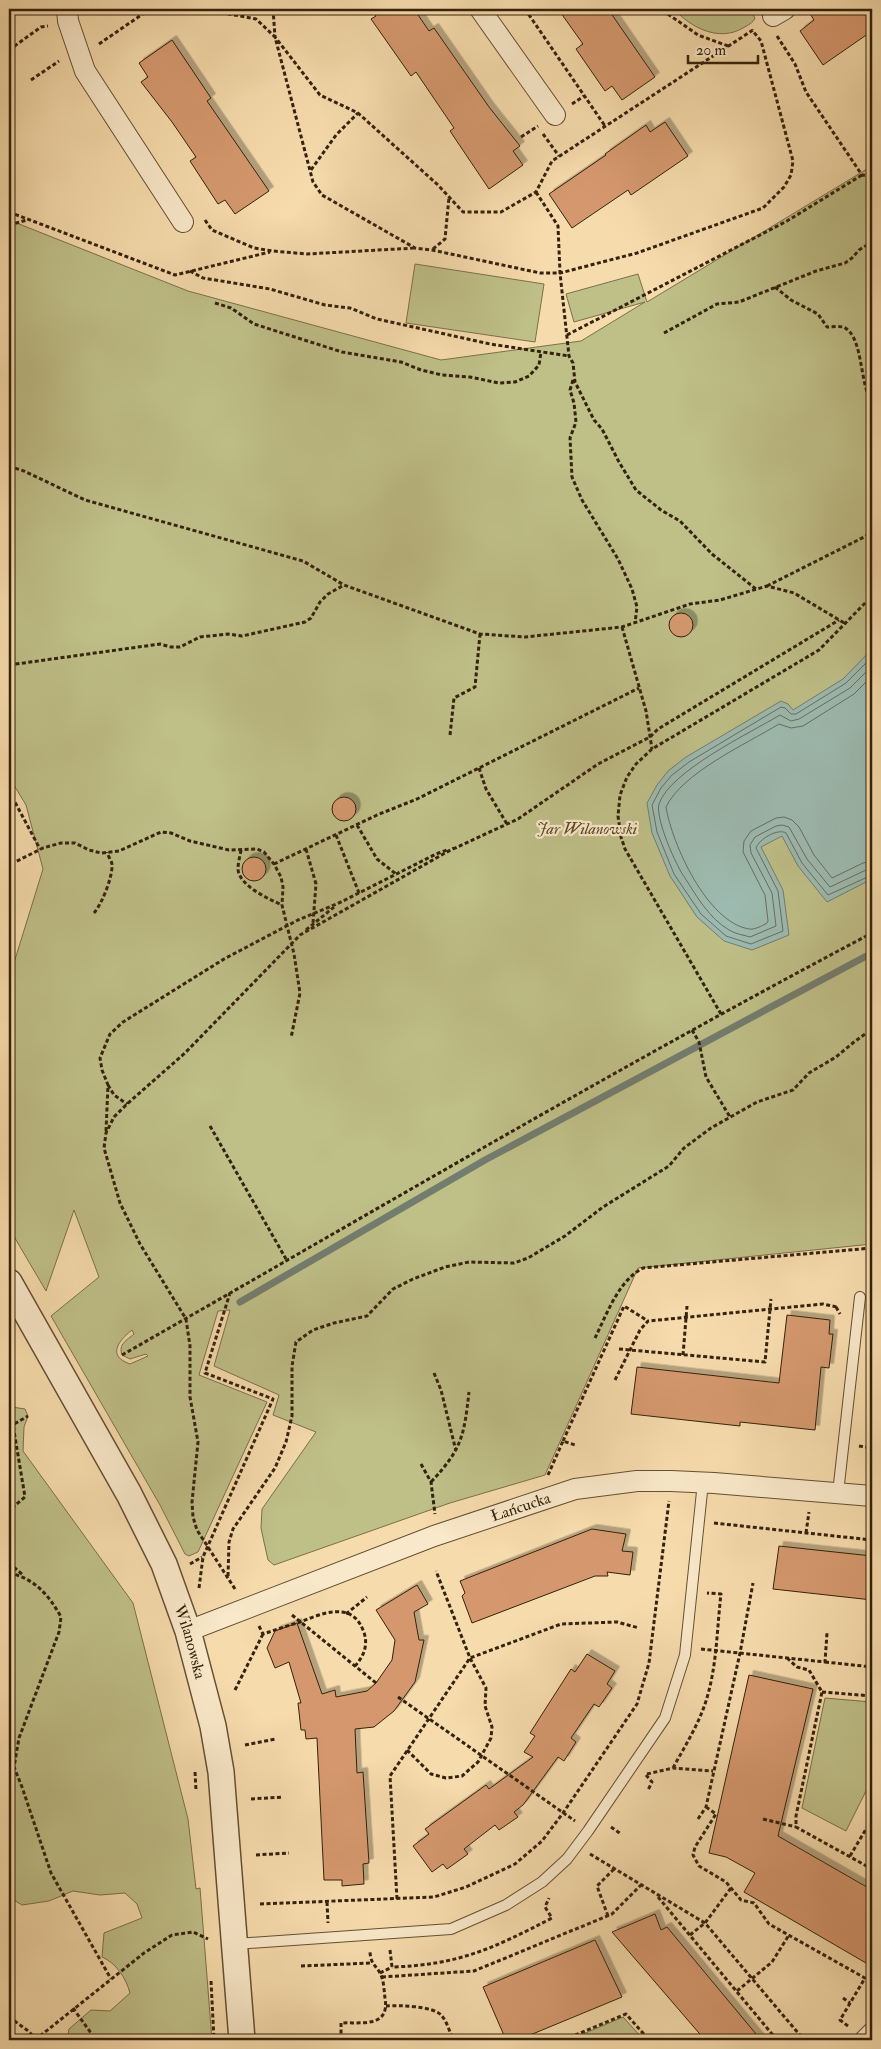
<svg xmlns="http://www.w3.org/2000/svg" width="881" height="2049" font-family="'IM FELL Double Pica',serif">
	<defs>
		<filter id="shadow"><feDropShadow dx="4.5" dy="-4.5" stdDeviation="0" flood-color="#0004"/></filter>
	</defs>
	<rect width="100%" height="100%" fill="#f6dbac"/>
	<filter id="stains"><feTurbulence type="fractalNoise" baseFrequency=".004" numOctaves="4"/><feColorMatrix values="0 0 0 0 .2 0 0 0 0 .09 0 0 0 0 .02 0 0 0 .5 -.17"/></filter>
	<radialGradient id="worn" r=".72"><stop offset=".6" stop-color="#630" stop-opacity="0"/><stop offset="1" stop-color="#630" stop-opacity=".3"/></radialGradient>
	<path fill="#bfbf88" stroke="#7a704a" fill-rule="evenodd" d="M674 9H750L755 18C753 23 748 25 743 28 719 42 691 28 674 9Z
		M872 166V1244L638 1268 545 1475 450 1503 274 1565 268 1560 264 1542 261 1528 262 1509 316 1432 273 1415 279 1395 214 1366 230 1310 218 1311 199 1375 267 1402 198 1552 189 1556 185 1554 160 1505 51 1316 99 1277 74 1210 46 1291 9 1228V979L43 869 26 805 9 777V220L188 291 441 360 581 341 645 302 574 322 566 294 638 274 647 302ZM132 1330 134 1334C127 1340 118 1344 122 1355L130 1359 146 1354 148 1356 130 1364C107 1356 118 1341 132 1330Z
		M415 264 544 284 535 342 406 323Z
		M12 1407 25 1409 28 1416 24 1427 23 1451 133 1603 188 1819 196 1889 200 1888 212 2040H67L69 2029 91 2010 110 2011 130 1993C126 1978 116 1963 102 1957L104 1933 142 1918 137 1904 125 1893 100 1895 73 1891 49 1901 22 1905 9 1897V1409Z
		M825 1698 872 1702V1779L846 1831 802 1808Z
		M623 2017 644 2040H569Z"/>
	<path fill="#9dbab0" stroke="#737d6e" d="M872 649V879L827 902 798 866 782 836 761 847 783 890 789 935 752 950 724 941 697 917 670 876 652 833 647 803 657 785 668 771 686 757 781 701 788 704 793 710 843 679Z"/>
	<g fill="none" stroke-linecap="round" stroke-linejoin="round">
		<path stroke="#686e5e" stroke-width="1" d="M872 657 846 683 796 714H791L785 708 781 707 689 762 672 775 661 788 652 805 657 832 674 874 701 914 726 936 751 944 783 931 778 891 756 848C759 839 778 828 786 833L802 863 828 895 872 875
			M872 666 850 688 799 719 791 721 780 715C750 733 670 771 659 804 655 818 676 866 685 878 697 897 709 918 729 930 735 934 744 935 750 937L776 926 772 893 751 853 750 845 755 837 776 826 782 825 789 827 807 859 830 887 866 870 872 869
			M872 676 854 694 803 726 791 728 779 724C746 744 682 773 666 807 672 844 707 922 749 929 754 930 762 926 767 923L768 921 765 895 743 852 744 841 751 831 776 818 784 817 792 820 799 827 814 855 832 878 863 863 872 861"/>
		<path stroke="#737d6e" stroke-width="7" d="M240 1302 485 1160 872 953"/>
	</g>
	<path fill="#d5986e" stroke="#34220b" filter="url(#shadow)" d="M371 9H414L429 31 434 28 489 107 520 146 513 151 523 165 489 189 450 131 454 128 416 72 411 76 371 19 376 16Z
		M558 9H608L655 77 622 100 612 86 605 91 576 49 583 44Z
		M807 9H872V31L823 65 800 31 814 20Z
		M172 40 211 98 207 101 269 191 235 214 225 200 218 204 190 161 196 157 172 122 141 82 148 77 139 63Z
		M665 122 688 156 631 195 628 190 572 228 549 194 606 155 605 154 646 125 650 132Z
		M669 625a12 12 0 1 1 24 0a12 12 0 1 1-24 0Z
		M332 809a12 12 0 1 1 24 0a12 12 0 1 1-24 0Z
		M242 869a12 12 0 1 1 24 0a12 12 0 1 1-24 0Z
		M787 1315 830 1320 829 1334H833L829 1368 821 1367 815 1430 740 1422V1426L631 1414 637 1367 779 1383Z
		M592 1529 626 1534 622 1551 633 1552 630 1575 607 1572 608 1576H595L472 1623 462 1596 465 1593 460 1581Z
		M779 1546 872 1556V1600L773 1589Z
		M417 1585 428 1604 414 1612 419 1640H424L415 1682 394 1711 374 1727 355 1729 357 1773 363 1772 369 1863 363 1864 364 1884 342 1886V1880H324L317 1738 306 1739 305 1730H301L298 1703H301L289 1662 275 1668 267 1648 275 1631 297 1623 322 1694 335 1690 336 1697 367 1691 376 1683 392 1660 395 1640 376 1610Z
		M587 1654 615 1671 607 1684 612 1688 599 1707 594 1704 571 1738 576 1742 564 1761 558 1757 523 1805 514 1812 518 1817 499 1830 495 1825 464 1849 468 1854 447 1869 443 1864 432 1872 413 1846 429 1834 425 1829 486 1785 489 1789 533 1757 524 1752 535 1736 530 1733 571 1669 575 1672Z
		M749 1675 813 1689 778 1836 872 1890V1952L866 1963 744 1892 755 1873 726 1857 709 1853Z
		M655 1914 661 1930 667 1927 761 2040H705L612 1932Z
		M595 1940 622 1997 518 2040H506L483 1987Z"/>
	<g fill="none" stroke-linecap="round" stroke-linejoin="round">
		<defs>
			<path id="service" d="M838 1493 860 1297
				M236 1944 451 1929 506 1905 542 1882 567 1859 588 1831 665 1718 685 1655 703 1482"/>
			<g id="minor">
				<path d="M67 9 68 21 85 71 183 222"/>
				<path d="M480 9 555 115"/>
				<path d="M773 16 785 9"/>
				<path id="s1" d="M188 1631 434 1536 575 1489 637 1481H671L714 1483 872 1496"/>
				<path d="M865 2040 872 2033"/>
			</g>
			<g id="tertiary">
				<path id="s2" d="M9 1282 129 1494 164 1564 188 1631 213 1726 221 1772 242 2040"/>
			</g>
		</defs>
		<use href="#service" stroke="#645033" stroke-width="12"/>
		<use href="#minor" stroke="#645033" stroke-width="22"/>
		<use href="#tertiary" stroke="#645033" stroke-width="28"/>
		<path stroke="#34220b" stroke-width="3" stroke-dasharray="4 2.5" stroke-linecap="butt" d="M202 9 256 19 275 37 313 182 322 195 415 248 432 250 540 273H560L637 253 763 208 784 187 791 175 793 161 761 41 752 30
			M273 9 275 37 320 95 358 113 438 185 463 212H501L536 192 552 161 753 30
			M525 9 605 126
			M664 9 665 12 698 35 728 46
			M777 36 795 64 806 92 862 175 872 177
			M99 44 150 9
			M9 50 41 27 48 26
			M31 80 59 61
			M572 104 584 96
			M543 134 559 156
			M521 137 538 126
			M311 170 336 135 358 113
			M536 192 558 226 560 273 569 356 573 363 575 382 594 420 602 429 619 462 636 490 661 510 680 521 712 554 756 589
			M9 212 175 275 270 252
			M205 220 212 230 254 248 273 251 307 254 415 248
			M9 225 27 220
			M433 249 445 239 449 197
			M190 271 203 278 270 289 325 305 350 308 377 319 490 344 569 356
			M775 287 791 300 818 314 827 327C831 327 838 326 843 327 864 335 859 386 872 401
			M215 303 231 308 254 324 342 352 401 362 421 370 442 375 470 377 499 383 515 382 529 376 539 365 541 352
			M664 333 717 304 739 302 816 271 845 263 852 258 859 250 872 242
			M567 335 787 221 862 175
			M573 380 570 390 574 403 576 422 570 438 572 477 582 500 618 559 632 589 637 607 635 623
			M9 466 24 471 85 500 303 561 344 585 480 634 525 637 622 627 690 604 720 600 767 586 794 593 846 624
			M767 586 872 533
			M622 627 646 711 652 749
			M9 665 160 644 171 647H180L200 637 228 634 242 636 305 622 311 618 320 602 328 594 344 585
			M450 735 454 698 475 687 480 634
			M479 768 486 789 507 824
			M9 791 40 849
			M357 825 377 859 396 874
			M336 835 359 893
			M306 849 316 884 313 923
			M453 849 518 819 598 764 650 737 658 729 839 620
			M241 850C240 856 238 863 238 869 239 886 269 899 282 905
			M11 864 43 848 61 843H75L89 850 101 853 119 851 161 832 171 833 190 841 229 850 257 849 264 852 274 864 281 877 283 887 282 905 294 954 300 993 291 1038
			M274 864 377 815 417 799 639 688
			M94 913C102 904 113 876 112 864 111 860 108 856 107 852
			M306 930 334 907
			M721 1014 625 849 621 837 618 816 620 795 627 777 636 764 652 749 819 650 872 596
			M692 1030 699 1042 706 1077 730 1117
			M108 1085 114 1095 127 1104
			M210 1126 286 1259
			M106 1131 108 1085 102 1070 100 1058 110 1034 123 1022 224 959 298 920 341 902 436 854 447 850
			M836 1307 840 1314
			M595 1338C607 1314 618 1281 643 1268L872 1248
			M619 1349 765 1362 771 1299
			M122 1355C371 1213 618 1067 872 933
			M683 1355 687 1306
			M434 1373 441 1390 456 1451
			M615 1380 640 1330 648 1321 823 1304 837 1307
			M9 1427 28 1416
			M563 1441 624 1306 648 1321
			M859 1446 872 1448
			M421 1464 431 1482 435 1514
			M548 1475 563 1441 575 1445
			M431 1482C462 1449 464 1436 469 1392
			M9 1514 13 1507 25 1497 13 1425
			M714 1523 872 1540
			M806 1533 809 1512
			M9 1563 23 1575
			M190 1564 202 1557
			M9 1573C34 1578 49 1595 61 1617L59 1632 19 1738 14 1767 22 1787 51 1873 111 1979
			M228 1576 229 1542 233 1529 275 1468 286 1442 292 1416V1366L296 1342 313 1330 334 1323 367 1316 393 1289 413 1279 445 1267 469 1262 514 1263 528 1258 565 1236 603 1207 669 1166 684 1148 711 1128 757 1102 793 1090 809 1073 836 1057 854 1042 872 1029
			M199 1588 203 1557 273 1399 205 1373 230 1293
			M235 1589 197 1530 193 1517 192 1502 198 1442 190 1397V1346L186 1319 140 1244 120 1203 104 1148 106 1133 114 1117 127 1104 185 1053 300 935 454 848
			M346 1614 367 1597
			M292 1615 376 1683
			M259 1626 263 1634C275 1630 287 1626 300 1622 321 1614 351 1600 363 1630 369 1644 364 1656 355 1666
			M701 1649 825 1662 827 1633
			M787 1658 797 1667 809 1670 822 1692 796 1816V1827L872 1869
			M825 1662 872 1667
			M235 1690 263 1634
			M822 1692 872 1696
			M398 1697 575 1821
			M245 1745 276 1739
			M407 1750 431 1774 446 1778 462 1776 478 1762 491 1738 492 1727 485 1706 486 1688 470 1658 436 1571
			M673 1768C686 1744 701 1721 708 1694 717 1662 717 1627 721 1594L707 1593
			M195 1772 196 1790
			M647 1774 673 1768 713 1771
			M646 1775 652 1782 648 1790
			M251 1799 283 1797
			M706 1807 716 1814 695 1847 693 1855 699 1866 726 1882 741 1900 754 1903 769 1924 872 1982
			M698 1819 706 1807 740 1653 753 1583
			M763 1819 796 1827
			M611 1827 621 1834
			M590 1854 705 1923 804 2040
			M256 1855 289 1853
			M850 1856 872 1819
			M658 1897 777 2040
			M397 1899 390 1776 470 1658 561 1624 617 1622 639 1628
			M327 1902 328 1923
			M260 1904 434 1897 466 1887 515 1864 542 1841 563 1813 637 1704 649 1663 669 1501
			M608 1916 597 1886 614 1869
			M690 1935 705 1923 731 1888
			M390 1950 392 1967C459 1965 494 1948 552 1918L545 1907 549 1898
			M301 1966 371 1963
			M380 1973 392 1967
			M382 1977 474 1971 612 1914 641 1885
			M211 1981 214 2040
			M737 1991 772 1962 789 1935
			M843 1998 850 2003
			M386 2006C398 2005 433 2006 441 2015 447 2021 450 2033 453 2040
			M73 2008 96 2040
			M9 2017 27 2030 37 2040
			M848 2026 840 2020 865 1978
			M35 2040 144 1953 172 1935 193 1932 208 1939
			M341 2040V2023C362 2022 390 2028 385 1998 384 1991 384 1982 381 1975 376 1964 371 1966 370 1952
			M563 2040 626 2014 649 2040"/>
		<use href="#service" stroke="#f9e8c9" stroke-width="10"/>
		<use href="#minor" stroke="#f9e8c9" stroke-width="20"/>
		<use href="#tertiary" stroke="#f9e8c9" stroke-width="25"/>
	</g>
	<g text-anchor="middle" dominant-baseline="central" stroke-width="4.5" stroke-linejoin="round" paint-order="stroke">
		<g font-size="16" font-style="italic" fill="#57492a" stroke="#f9e8c9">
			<text x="587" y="829">Jar Wilanowski</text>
		</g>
		<g font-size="16" fill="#34220b" stroke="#f9e8c9">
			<text stroke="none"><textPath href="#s1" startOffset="355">Łańcucka</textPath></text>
			<text stroke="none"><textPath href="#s2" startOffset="404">Wilanowska</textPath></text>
		</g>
	</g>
	<rect width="881" height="2049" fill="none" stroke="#f6dbac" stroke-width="30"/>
	<rect x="10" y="10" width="861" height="2029" fill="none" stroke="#34220b" stroke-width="2.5"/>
	<rect x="15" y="15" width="851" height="2019" fill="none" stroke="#34220b"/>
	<path d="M688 55v8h70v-8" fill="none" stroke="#34220b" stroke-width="2.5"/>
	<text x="696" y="55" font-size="15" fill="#34220b" stroke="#f9e8c9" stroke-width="4" paint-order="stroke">20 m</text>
	<rect width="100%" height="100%" filter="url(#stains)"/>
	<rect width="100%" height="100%" fill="url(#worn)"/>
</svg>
